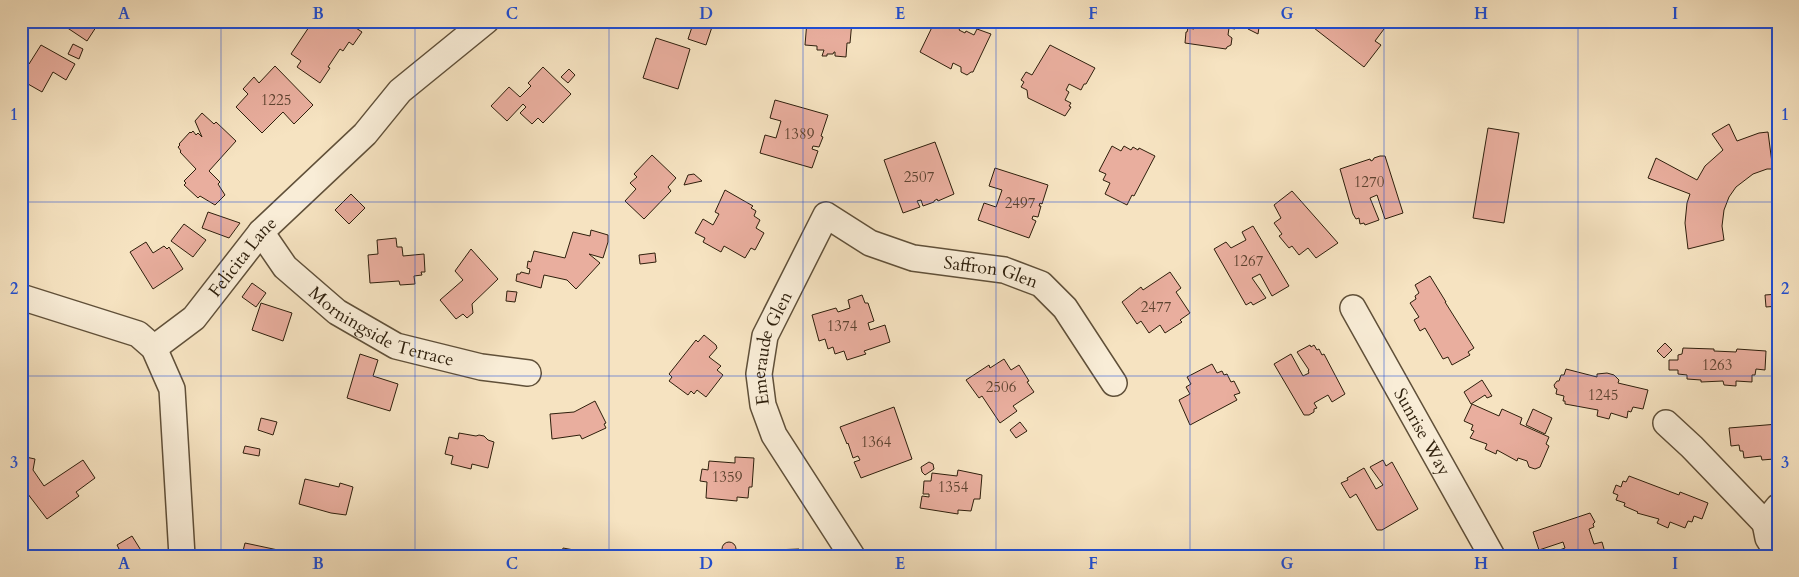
<svg xmlns="http://www.w3.org/2000/svg" width="1799" height="577" font-family="Cardo,serif">
	<rect width="100%" height="100%" fill="#f6e3c1"/>
	<filter id="stains"><feTurbulence type="fractalNoise" baseFrequency=".004" numOctaves="4"/><feColorMatrix values="0 0 0 0 .2 0 0 0 0 .09 0 0 0 0 .02 0 0 0 .5 -.17"/></filter>
	<radialGradient id="worn" r=".72"><stop offset=".6" stop-color="#630" stop-opacity="0"/><stop offset="1" stop-color="#630" stop-opacity=".3"/></radialGradient>
	<path fill="#e9ae9e" stroke="#2e1f0c" d="M57 21H100L87 41Z
		M313 21H352L350 24 362 32 353 45 349 42 343 51 340 49 328 67 330 68 320 83 297 67 301 61 291 54Z
		M694 21H714L706 45 688 39Z
		M807 21H852L850 43H847L846 57 835 56V52H834L833 54H827V56H822L824 50H817V46L805 45Z
		M935 21H964L959 30 965 33 966 31 974 35 977 29 991 34 973 72H971L967 75 961 72V67L953 63 951 69 920 52Z
		M1195 21H1236L1235 29 1229 28 1228 35 1232 38 1231 45 1227 47 1226 49 1185 43 1186 32H1187L1188 28 1194 29Z
		M1249 21H1260L1258 34 1248 29Z
		M1305 21H1375L1384 29 1375 41 1381 45 1364 67Z
		M656 38 690 49 678 89 643 78Z
		M73 44 83 49 79 59 68 54Z
		M41 45 75 64 66 80 53 72 42 92 21 80 22 60 29 64Z
		M1050 45 1095 68 1086 84H1084L1081 90 1069 84 1066 90 1069 92 1065 100 1071 103 1069 106 1071 107 1065 116 1028 98 1027 90 1021 87 1024 82 1021 80 1026 72 1032 75Z
		M275 66 313 105 294 124 283 112 262 133 236 107 248 94 243 89 254 77 259 83Z
		M543 67 571 94 543 123 538 118 532 124 520 113 526 107 523 104 507 121 491 106 509 87 520 97 531 86 528 83Z
		M569 69 575 75 568 83 561 77Z
		M775 100 828 115 821 136 823 137 819 147 813 146 812 149 818 151 812 168 760 153 765 135 776 138 781 121 770 118Z
		M202 113 214 124 216 122 236 141 209 171 220 182 218 184 225 195 215 205 200 196 198 198 184 185 186 183 184 181 196 169 180 152 181 151 178 147 180 145 179 144 190 132 191 133 193 131 196 135 198 133 202 137 195 121Z
		M1729 124 1737 141 1759 133 1768 132 1772 163 1778 162V169H1767L1753 174 1736 187 1729 197 1724 210 1722 226 1724 240 1688 249 1685 223 1687 203 1690 194 1648 178 1656 158 1697 180 1705 166 1723 150 1712 134Z
		M1488 128 1519 133 1504 223 1473 218Z
		M935 142 954 194 938 201 937 199 934 201V202L923 206 921 200 917 201 920 207 903 213 884 160Z
		M1112 146 1121 151 1124 146 1131 150 1133 147 1138 150 1139 148 1155 156 1134 196 1132 195 1127 205 1105 194 1110 183 1103 180 1106 174 1099 171Z
		M652 155 676 178 668 187 671 191 644 219 625 201 636 189 630 183 637 177 634 174Z
		M1380 156H1385L1403 213 1385 219 1377 195 1370 198 1379 220 1365 225 1364 223 1360 224 1359 218 1356 219 1353 214 1340 169 1370 159 1371 161 1373 160 1374 158Z
		M995 168 1048 185 1042 204 1040 203 1039 206H1041L1038 217 1033 216 1032 219 1036 221 1029 238 978 220 984 203 996 207 1002 190 989 186Z
		M694 174 702 181 684 185 688 175Z
		M725 190 753 206 751 208 756 211 754 216 760 220 756 228 764 233 755 250 751 248 745 258 724 246 721 252 703 242 705 238 695 233 703 219 713 225 719 214 715 212Z
		M1292 191 1338 243 1316 258 1308 248 1299 255 1292 246 1289 248 1279 236 1282 234 1274 223 1281 218 1274 205Z
		M351 194 365 208 349 224 335 210Z
		M208 212 240 223 229 238 202 228Z
		M184 224 206 240 193 257 171 241Z
		M1253 226 1289 286 1272 296 1260 274 1252 278 1266 298 1253 305 1251 302 1246 305 1214 249 1226 242 1231 248 1246 240 1242 232Z
		M591 230 608 235V242L603 258 589 254 600 263 576 289 567 280 544 275 541 288 516 281 517 274H520L521 272 529 274 530 269 527 268 528 261 531 262 534 251 565 258 573 232 590 236Z
		M396 238 397 247H402L403 256 424 254 425 272H421L422 275 414 276 415 284 400 285 399 281 370 283 368 255 378 254 377 240Z
		M146 242 153 253 164 246 167 249 169 247 183 269 153 289 130 252Z
		M471 249 498 279 472 304 473 313 467 318 463 314 456 319 440 300 463 280 455 271Z
		M655 253 656 262 640 264 639 255Z
		M1170 272 1181 288 1176 292 1190 313 1180 320 1182 322 1165 333 1160 325 1149 333 1141 321 1137 324 1122 302 1141 287 1143 290Z
		M1430 276 1446 302H1445L1474 348 1468 352 1470 355 1452 365 1448 357 1443 359 1425 328 1420 331 1414 320 1419 317 1410 303 1416 299 1415 296 1419 293 1415 285Z
		M252 283 266 293 256 307 242 297Z
		M507 291 517 292 515 302 506 301Z
		M1778 294V306L1766 307 1765 295Z
		M862 295 865 303H868L874 321 868 323 870 330 885 325 890 342 864 351 866 354 847 360 844 351 835 354 833 347 828 349 825 339 819 341 812 315 836 308 838 312 850 308 848 300Z
		M261 303 292 313 283 341 252 330Z
		M704 335 716 345 717 348 709 357 721 366 717 370 723 375 706 397 697 390 694 394 691 391 688 395 669 381 672 377 669 374 696 340 698 342Z
		M1665 343 1672 350 1664 358 1657 351Z
		M1310 345 1311 347 1314 345 1317 350 1319 349 1322 355 1324 354 1345 394 1332 402 1328 395 1314 403 1317 408 1314 409V412L1309 415H1304L1274 364 1291 354 1303 376 1309 373 1308 371 1309 370 1297 352Z
		M1683 348 1714 349V351L1736 352 1737 349 1766 351 1765 370 1756 369 1755 375H1752V382L1736 381V386L1724 385 1723 381 1701 382V380L1687 379V375L1678 374V370H1669V360H1678V355L1682 354Z
		M360 354 378 360 373 376 398 384 390 411 347 398Z
		M1004 359 1011 370 1019 365 1029 381 1027 382 1034 392 1013 406 1017 411 1000 423 982 396 979 398 966 380 989 365 990 368Z
		M1212 364 1217 373 1222 371 1224 375 1227 374 1231 382 1234 381 1240 393 1234 395 1237 400 1190 425 1179 400 1190 394 1186 387 1191 384 1187 377Z
		M1566 369 1597 377V374L1607 373 1614 375 1619 380 1618 383 1648 390 1643 409 1633 407 1631 412 1628 411 1627 418 1611 413 1609 419 1597 416 1598 410 1565 404V401H1563L1564 396 1556 394 1557 389 1555 388 1554 385 1557 381H1559L1561 375H1564Z
		M1482 380 1492 396 1487 398 1485 395 1471 404 1464 392Z
		M595 401 606 423 604 424 606 428 582 439 580 435 552 439 550 414 574 412Z
		M1472 404 1499 416 1502 409 1522 418 1520 424 1549 437 1546 444 1549 446 1540 467 1535 469 1529 467 1527 461 1518 458 1517 461 1497 450 1496 454 1485 449 1487 444 1470 438 1474 431 1471 430 1473 425 1464 421Z
		M894 407 912 459 861 478 854 462 860 460 858 456 853 458 848 443 847 444 840 427Z
		M1533 409 1552 418 1545 434 1526 425Z
		M261 418 277 422 273 435 258 430Z
		M1020 422 1027 431 1016 438 1010 430Z
		M1778 424V454L1774 455V459L1762 460 1761 456 1744 458 1743 451H1740L1739 445 1731 446 1729 428Z
		M459 433 476 436 479 435 484 436 488 440 494 442 488 468 472 464 471 469 451 464 453 456 445 454 449 437 458 439Z
		M245 446 260 449 259 456 243 453Z
		M21 456 35 459 33 470 44 486 83 460 95 478 76 492 79 496 47 519 21 485Z
		M735 457 754 458 752 487H749L748 498 737 497V501L706 498 707 482 700 481 702 469 708 470 709 461 735 463Z
		M1383 460 1386 466 1392 462 1418 509 1382 530H1377L1356 494 1350 498 1341 483 1348 480 1347 478 1364 468 1376 489 1383 485 1370 467Z
		M929 462 933 464 934 469 925 475 922 472 921 467Z
		M958 470 982 475 980 499H974L971 511 958 510V514L920 508 922 496 929 497V494H923L924 481H931L932 473 957 476Z
		M1629 476 1679 495 1680 492 1708 503 1702 519 1694 516 1692 522 1688 521 1685 528 1670 522 1668 528 1657 523 1659 519 1637 513 1638 512 1624 506 1625 503 1616 500 1618 495 1613 493 1616 485 1621 487 1623 481 1626 482Z
		M305 479 339 487 340 483 353 487 346 515 331 513 299 504Z
		M1590 513 1595 522 1593 524 1594 527 1589 529 1594 544 1602 542 1606 556H1543L1565 548 1563 542 1539 550 1533 532Z
		M132 536 142 552 136 556H107L119 549 117 545Z
		M722 549a7 7 0 1 1 14 0a7 7 0 1 1-14 0Z
		M245 543 278 550 276 556H246L247 551H243Z
		M563 548 574 550 573 556H561Z
		M799 549V556H749L748 551Z"/>
	<g fill="none" stroke-linecap="round" stroke-linejoin="round">
		<defs>
			<g id="minor">
				<path id="s1" d="M261 232 285 267 337 312 396 346 481 367 528 373"/>
				<path d="M21 297 138 334 154 348 172 389 182 556"/>
				<path id="s2" d="M1353 308 1492 556"/>
				<path id="s3" d="M154 348 194 318 261 232 365 134 400 91 486 21"/>
				<path d="M1666 423 1692 447 1765 523"/>
				<path d="M1778 507 1765 523 1768 538 1778 554"/>
				<path id="s4" d="M852 556 774 435 763 405 759 374 765 336 826 215 870 243 913 258 1004 270 1041 284 1065 308 1114 383"/>
			</g>
		</defs>
		<use href="#minor" stroke="#605039" stroke-width="28"/>
		<use href="#minor" stroke="#f9edd7" stroke-width="25"/>
	</g>
	<path fill="none" stroke="#1d4ed8" stroke-width="1" stroke-opacity="0.55" d="M221 21V556M415 21V556M609 21V556M803 21V556M996 21V556M1190 21V556M1384 21V556M1578 21V556M21 202H1778M21 376H1778"/>
	<g text-anchor="middle" dominant-baseline="central" stroke-width="5" stroke-linejoin="round" paint-order="stroke">
		<g font-size="15" fill="#5d4330">
			<text x="276" y="100">1225</text>
			<text x="799" y="134">1389</text>
			<text x="919" y="177">2507</text>
			<text x="1369" y="182">1270</text>
			<text x="1020" y="203">2497</text>
			<text x="1248" y="261">1267</text>
			<text x="1156" y="307">2477</text>
			<text x="842" y="326">1374</text>
			<text x="1717" y="365">1263</text>
			<text x="1001" y="387">2506</text>
			<text x="1603" y="395">1245</text>
			<text x="876" y="442">1364</text>
			<text x="727" y="477">1359</text>
			<text x="953" y="487">1354</text>
		</g>
		<g font-size="18" fill="#2e1f0c" stroke="#f9edd7">
			<text stroke="none"><textPath href="#s3" startOffset="128">Felicita Lane</textPath></text>
			<text stroke="none"><textPath href="#s4" startOffset="558">Saffron Glen</textPath></text>
			<text stroke="none"><textPath href="#s1" startOffset="158">Morningside Terrace</textPath></text>
			<text stroke="none"><textPath href="#s4" startOffset="235">Emeraude Glen</textPath></text>
			<text stroke="none"><textPath href="#s2" startOffset="142">Sunrise Way</textPath></text>
		</g>
	</g>
	<rect width="1799" height="577" fill="none" stroke="#f6e3c1" stroke-width="55"/>
	<rect x="28" y="28" width="1744" height="522" fill="none" stroke="#1d4ed8" stroke-width="2"/>
	<g font-size="16" text-anchor="middle" font-weight="bold" fill="#1d4ed8">
		<text x="124" y="19">A</text>
		<text x="318" y="19">B</text>
		<text x="512" y="19">C</text>
		<text x="706" y="19">D</text>
		<text x="900" y="19">E</text>
		<text x="1093" y="19">F</text>
		<text x="1287" y="19">G</text>
		<text x="1481" y="19">H</text>
		<text x="1675" y="19">I</text>
		<text x="14" y="120">1</text>
		<text x="1785" y="120">1</text>
		<text x="14" y="294">2</text>
		<text x="1785" y="294">2</text>
		<text x="14" y="468">3</text>
		<text x="1785" y="468">3</text>
		<text x="124" y="569">A</text>
		<text x="318" y="569">B</text>
		<text x="512" y="569">C</text>
		<text x="706" y="569">D</text>
		<text x="900" y="569">E</text>
		<text x="1093" y="569">F</text>
		<text x="1287" y="569">G</text>
		<text x="1481" y="569">H</text>
		<text x="1675" y="569">I</text>
	</g>
	<rect width="100%" height="100%" filter="url(#stains)"/>
	<rect width="100%" height="100%" fill="url(#worn)"/>
</svg>
